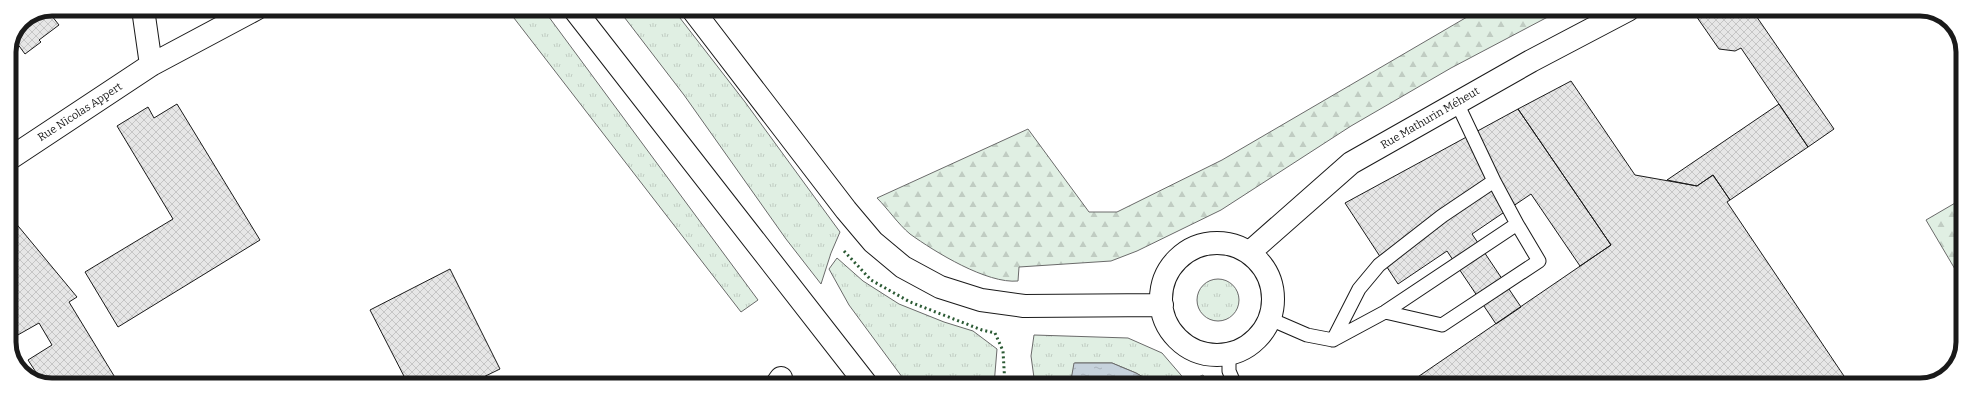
<svg xmlns="http://www.w3.org/2000/svg" width="1972" height="394" font-family="Bitter,serif">
	<defs>
		<pattern id="grass-tufts" width="24" height="20" patternUnits="userSpaceOnUse"><rect width="24" height="20" fill="#e0efe3"/><path d="M3 7l-1-3M5 7V3M7 7l1-3M15 17l-1-3M17 17v-4M19 17l1-3" fill="none" stroke="#c0ccc2"/></pattern>
		<pattern id="forest-firs" width="22" height="20" patternUnits="userSpaceOnUse"><rect width="22" height="20" fill="#e0efe3"/><path d="M5 1l3.5 6h-7zM16 11l3.5 6h-7z" fill="#c0ccc2"/></pattern>
		<pattern id="water-ripples" width="26" height="14" patternUnits="userSpaceOnUse"><rect width="26" height="14" fill="#c6d2dc"/><path d="M2 4q2-2 4 0t4 0M15 11q2-2 4 0t4 0" fill="none" stroke="#aab4bc"/></pattern>
		<pattern id="building-cross-hatch" width="8" height="8" patternUnits="userSpaceOnUse"><rect width="8" height="8" fill="#e6e6e6"/><path d="M0 0l8 8M0 8l8-8" fill="none" stroke="#c5c5c5"/></pattern>
	</defs>
	<rect width="100%" height="100%" fill="#fff"/>
	<path fill="url(#grass-tufts)" stroke="#6a6a6a" d="M507 9H543L758 300 741 312Z
		M618 9H673L745 102 840 232 831 253 821 284 786 239 684 95Z
		M837 258 863 281 899 304 944 322 973 331 997 349 994 385H908L849 305 829 269Z
		M1197 300a21 21 0 1 1 42 0a21 21 0 1 1-42 0Z
		M1034 335 1128 338 1162 353 1187 382 1203 375 1210 385H1157L1136 373 1112 363H1075L1071 380 1074 385H1035L1031 356Z"/>
	<path fill="url(#forest-firs)" stroke="#6a6a6a" d="M1479 10H1561L1451 68 1351 126 1221 210 1137 251 1111 261 1019 267 1018 281C987 284 935 252 910 234 898 224 888 209 877 198L1028 129 1089 212H1117L1222 160Z
		M1962 199V281L1926 220Z"/>
	<path fill="url(#water-ripples)" stroke="#6a6a6a" d="M1074 363H1112L1136 373 1157 385H1074L1071 380Z"/>
	<path fill="url(#building-cross-hatch)" stroke="#1a1a1a" d="M1700 10H1752L1834 129 1808 147 1741 48 1735 51 1719 49 1694 13Z
		M48 11 59 25 39 40 41 42 25 54 14 39 22 21Z
		M1571 81 1635 175 1697 186 1713 175 1730 200 1727 202 1850 385H1406L1611 245 1518 109Z
		M177 104 260 240 118 327 85 272 173 219 117 126 148 107 154 118Z
		M1779 104 1808 147 1730 200 1713 175 1697 186 1667 180Z
		M1518 109 1611 245 1580 266 1531 194 1472 234 1521 307 1496 324 1447 251 1398 284 1345 203Z
		M9 215 77 297 69 302 119 384 43 383 28 360 52 345 39 323 16 336 9 325Z
		M450 269 500 369 469 384H408L370 310Z"/>
	<g fill="none" stroke-linecap="round" stroke-linejoin="round">
		<defs>
			<path id="service" d="M1385 312 1442 325 1539 261 1517 224
				M1270 319 1307 335 1333 340 1385 312 1517 224 1494 181
				M1333 340 1359 289 1379 265 1442 216 1494 181 1457 103
				M1229 353V371L1235 385"/>
			<path id="minor" d="M143 9 151 65
				M9 159 151 65 256 9
				M776 385 781 378"/>
			<path id="tertiary" d="M692 9 846 210 873 242 903 267 940 287 981 300 1024 306 1162 305
				M1161 299a56 56 0 1 1 112 0a56 56 0 1 1-112 0Z
				M1250 252 1351 163 1531 61 1628 10"/>
			<path id="primary" d="M574 9 867 385"/>
		</defs>
		<use href="#service" stroke="#1a1a1a" stroke-width="15"/>
		<use href="#minor" stroke="#1a1a1a" stroke-width="24"/>
		<use href="#tertiary" stroke="#1a1a1a" stroke-width="24"/>
		<use href="#primary" stroke="#1a1a1a" stroke-width="24"/>
		<use href="#service" stroke="#fff" stroke-width="13"/>
		<use href="#minor" stroke="#fff" stroke-width="22"/>
		<use href="#tertiary" stroke="#fff" stroke-width="22"/>
		<use href="#primary" stroke="#fff" stroke-width="22"/>
		<path stroke="#2b5a34" stroke-width="3" stroke-dasharray="2 3" stroke-linecap="butt" d="M844 251 871 280 910 302 982 330 995 333 1003 351 1005 385"/>
	</g>
	<g text-anchor="middle" dominant-baseline="central" stroke-width="3" stroke-linejoin="round" paint-order="stroke">
		<g font-size="11" fill="#1a1a1a" stroke="#fff">
			<text transform="translate(80 112) rotate(-33)">Rue Nicolas Appert</text>
			<text transform="translate(1430 118) rotate(-30)">Rue Mathurin Méheut</text>
		</g>
	</g>
	<path d="M0 0H1972V394H0ZM52 16H1920A36 36 0 0 1 1956 52V342A36 36 0 0 1 1920 378H52A36 36 0 0 1 16 342V52A36 36 0 0 1 52 16Z" fill="#fff" fill-rule="evenodd"/>
	<path fill="none" stroke="#1a1a1a" stroke-width="5" d="M52 16H1920A36 36 0 0 1 1956 52V342A36 36 0 0 1 1920 378H52A36 36 0 0 1 16 342V52A36 36 0 0 1 52 16Z"/>
</svg>
